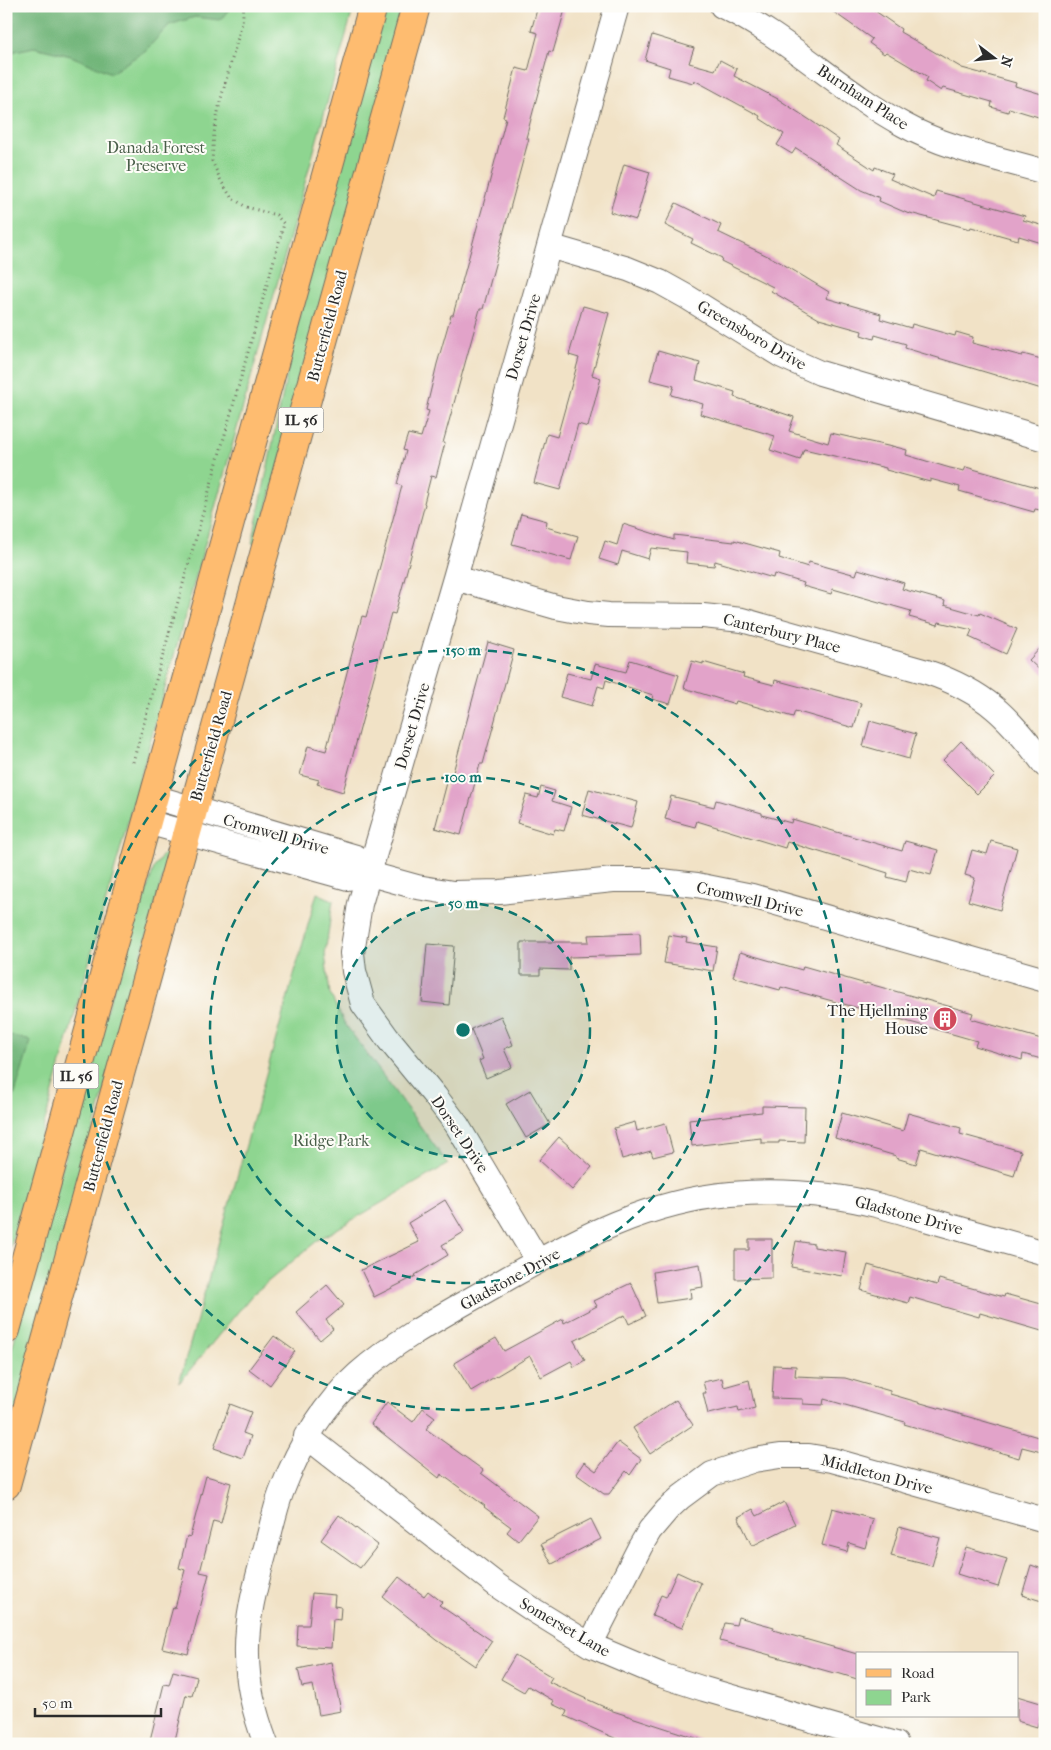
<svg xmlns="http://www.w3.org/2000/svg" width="1051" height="1750" font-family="'IM FELL French Canon',serif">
	<rect width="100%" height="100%" fill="#fdfcf7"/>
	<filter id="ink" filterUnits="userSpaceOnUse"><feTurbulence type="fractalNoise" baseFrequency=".02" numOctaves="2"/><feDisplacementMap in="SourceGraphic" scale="10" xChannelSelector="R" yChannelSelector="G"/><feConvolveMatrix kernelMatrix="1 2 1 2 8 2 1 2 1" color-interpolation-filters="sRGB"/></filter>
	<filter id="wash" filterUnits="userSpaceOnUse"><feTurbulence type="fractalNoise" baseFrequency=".0096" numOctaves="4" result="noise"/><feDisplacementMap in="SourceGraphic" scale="20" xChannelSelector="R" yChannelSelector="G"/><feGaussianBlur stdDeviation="1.12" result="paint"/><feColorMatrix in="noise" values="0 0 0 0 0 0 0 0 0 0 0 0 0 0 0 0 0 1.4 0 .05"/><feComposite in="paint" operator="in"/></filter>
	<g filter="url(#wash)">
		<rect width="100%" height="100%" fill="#f1e2c6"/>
		<path fill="#8ed590" stroke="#5c805e" d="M6 6H354L6 1262Z
			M384 6H406L257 544 252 543 301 306Z
			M171 847 6 1448V1370L101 1027 154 868 162 856Z
			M317 893 333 900 325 954 330 994 345 1024 448 1164 318 1240 252 1295 179 1383Z"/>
		<path fill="#72b67a" stroke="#4e7052" d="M9 6H232L220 20 195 17 169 25 146 50 111 73 71 56 34 47 11 52 6 47V11Z
			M6 1034 31 1041 6 1123Z"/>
		<g id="blocks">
			<path fill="#e2a3c9" d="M538 6H566L553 52 549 51 526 138H529L483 309H480L443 443H445L436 477 431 476 424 503 425 504 395 614 391 613 343 792 317 784 319 780 300 775 308 746 326 751 362 616 366 617 402 486 397 484 406 451 403 450 408 434 421 437 429 411 426 410 437 364 451 315H453L490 180 506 118 503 117 516 68 528 71 538 33 531 31Z
				M825 6H868L901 29 900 32 962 68 1016 83 1015 86 1045 95V119L1009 108 1008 112 991 107 992 102 943 88 941 91 926 81 928 77 886 52 884 54 869 43 872 39Z
				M652 35 694 48 689 63 715 70 720 60 737 69 734 76 778 99 813 122 839 140 836 145 874 170 875 167 893 174 890 179 934 198 936 191 1025 216 1023 220 1045 226V244L1019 236 1018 240 971 227 970 229 910 213 909 214 879 201 880 198 861 190 796 148 792 154 777 145 784 134 759 118 760 116 694 80 693 83 668 76 670 68 645 60Z
				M624 164 650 172 636 220 610 212Z
				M676 203 721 225 718 232 778 261 829 292 826 298 881 314 880 319 911 328 912 324 955 336 956 332 973 337 972 343 1022 356 1023 354 1045 360V390L905 348 906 344 875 335 874 339 861 335 862 331 819 319 771 291 773 287 721 261 722 258 691 243 693 239 665 225Z
				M583 306 609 313 592 375 601 378 588 427 578 424 560 490 534 483 547 434 557 437 579 358 569 355Z
				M658 351 700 363 696 380 735 392 734 397 794 417 789 431 828 443 831 433 892 447V446L907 450 906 455 950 468 964 471 966 467 1040 488 1039 492 1045 494V511L1035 509 1034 512 959 491 960 487 930 479V482L886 470V468L804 449 800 460 770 450 775 436 700 414 703 404 671 395 674 386 650 380Z
				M521 514 547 521 546 527 578 536 571 560 512 544Z
				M623 524 674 540V535L734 542V540L780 553 779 558 808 567 809 562 856 575 858 569 904 583 902 589 945 601 944 605 979 615 980 613 1017 629 1006 654 969 637 972 630 939 622 938 625 909 617 911 611 833 589 831 594 803 586 804 583 774 574 773 578 715 561 714 566 686 563 687 552 651 548 648 559 622 551 618 565 599 559 605 541 617 545Z
				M488 642 514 650 483 764H480L461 835 435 828 448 779 451 780Z
				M1045 643V675L1029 660Z
				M630 660 679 675 670 704 652 699 653 695 606 680 604 688 598 686 592 706 560 697 567 673 591 679 595 664 626 672Z
				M692 661 703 664V662L744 674 743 677 774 685 775 680 861 703 854 728 795 711 793 717 736 701 735 704 684 688Z
				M870 721 916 734 909 759 863 746Z
				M961 741 995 776 977 794 943 760Z
				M541 787 555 791 552 801 571 807 564 831 555 829 553 834 517 823 526 795 538 798Z
				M589 789 638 802 631 828 582 815Z
				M671 796 714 807 716 800 762 813V815L791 823 792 819 902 851 905 841 938 850 931 875 909 869 906 882 887 877 888 873 787 842 785 848 697 821 695 827 665 819Z
				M991 841 1017 848 1000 910 968 901 975 878 965 875 972 850 987 854Z
				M640 933 641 955 569 957V970L540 969V975H521V942H589L588 935Z
				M669 935 687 938 686 942 717 947 713 971 664 963Z
				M427 944 454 946 449 1005 422 1002Z
				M740 952 802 970 803 966 866 984V983L973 1013 971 1019 1045 1040V1060L1023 1054 1022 1060 975 1046 977 1041 917 1024 781 987 780 990 733 977Z
				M501 1016 513 1045 504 1049 512 1067 486 1078 479 1061 483 1059 471 1029Z
				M530 1090 550 1124 526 1138 506 1104Z
				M762 1106 805 1107 804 1142 779 1141V1143H761V1138L692 1146 689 1120 762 1112Z
				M842 1113 903 1131 908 1113 961 1128 960 1134 1021 1151 1014 1176 921 1148 916 1164 896 1158V1156L835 1138Z
				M635 1122 637 1131 665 1123 673 1152 653 1157 651 1151 622 1159 614 1128Z
				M559 1137 592 1167 572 1190 539 1160Z
				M445 1200 464 1232 442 1245 448 1255 415 1275 416 1276 374 1297 361 1270 419 1242 408 1223Z
				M749 1239H772V1278L735 1279V1250H749Z
				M796 1241 814 1244V1247L846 1252 842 1276 791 1267Z
				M700 1264 703 1287 690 1289 691 1298 657 1303 653 1272Z
				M868 1265 937 1285 939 1279 1004 1297 1005 1294 1045 1305V1332L980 1313 979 1317 910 1297 908 1303 861 1290Z
				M631 1283 646 1316 629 1324 625 1315 574 1341 585 1360 574 1367 571 1361 541 1377 530 1356 471 1391 454 1363 496 1338 504 1351 563 1319 564 1323 597 1306 594 1301Z
				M327 1285 344 1305 326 1320 333 1329 320 1340 296 1312Z
				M274 1336 295 1351 270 1385 249 1369Z
				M774 1365 796 1366 795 1376 845 1378 890 1391V1394L1045 1439V1453L1022 1447 1019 1458 904 1424 905 1422 824 1399 823 1405 803 1404V1399L772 1398Z
				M722 1378 724 1387 749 1380 755 1408 739 1412 738 1407 708 1414 703 1393H706L703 1382Z
				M676 1400 693 1425 650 1454 633 1428Z
				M387 1402 413 1422 423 1408 435 1417 426 1429 483 1470 481 1473 538 1516 518 1541 507 1532 511 1527 484 1507 485 1506 441 1474 439 1478 371 1424Z
				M230 1404 251 1412 243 1433 251 1436 243 1458 214 1448Z
				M618 1442 641 1459 630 1475 626 1471 609 1494H604L576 1474 584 1462 596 1471Z
				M206 1476 231 1483 221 1523 213 1521 200 1572 209 1574 188 1654 162 1648 173 1607 175 1608 185 1570 179 1568 187 1536 190 1537Z
				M784 1502 795 1524 752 1546 738 1517 753 1509 757 1516Z
				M832 1508 873 1519 865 1548 849 1543 847 1552 822 1545Z
				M339 1515 378 1545 360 1568 321 1540Z
				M591 1519 601 1539 552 1564 541 1544Z
				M899 1527 940 1538 932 1566 891 1556Z
				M966 1547 1007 1559 998 1587 957 1574Z
				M1031 1565 1045 1570V1602L1022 1595Z
				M677 1572 701 1583 682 1628 652 1616 661 1595 666 1597Z
				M399 1577 424 1596 428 1591 442 1602 439 1605 492 1641 475 1666 437 1640 383 1597Z
				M312 1593 335 1595 334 1606 341 1607 340 1620 333 1619 331 1648 297 1646 298 1625H309Z
				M738 1617 774 1627 773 1630 857 1654V1679L834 1672V1673L720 1641 725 1623 736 1625Z
				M515 1655 552 1677 549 1682 613 1711 705 1741V1744H628L565 1716 567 1711 552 1704 554 1701 528 1686 524 1692 501 1679Z
				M331 1662 341 1711 319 1715 313 1685 302 1687 298 1669Z
				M173 1671 197 1677 192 1696 186 1695 174 1744H149L164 1684 169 1685Z
				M1017 1696 1044 1704 1037 1727 1017 1721Z"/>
		</g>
	</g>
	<g filter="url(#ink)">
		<use href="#blocks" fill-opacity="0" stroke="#706b61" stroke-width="1"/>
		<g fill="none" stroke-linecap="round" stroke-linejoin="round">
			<defs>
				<path id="minor" d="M722 6C788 37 840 91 904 125 947 149 998 158 1045 172
					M549 246 628 269 660 282 687 297 782 356 820 373 1045 439
					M455 578 556 607 588 613 609 615 703 616 742 620 927 672C986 692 1009 717 1045 765
					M154 797 356 857 359 871
					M147 822 348 878 359 871 417 887 453 893 500 892 613 880H652L697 885 752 896 1045 980
					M538 1261 457 1125 435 1096 389 1040 363 1004 354 971 352 953 360 904 455 578 617 6
					M306 1436 498 1586 535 1611 590 1645 661 1675 704 1689 896 1744
					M590 1645 640 1547 650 1530 667 1510 681 1497 712 1474 754 1460 780 1456H809L832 1460 1045 1520
					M266 1744C255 1715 247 1686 247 1655 246 1620 255 1587 264 1554 270 1534 274 1512 281 1493 298 1448 322 1406 358 1374 402 1335 457 1308 508 1278 579 1238 648 1201 731 1194 764 1191 796 1192 829 1196 863 1200 896 1210 929 1220 968 1231 1006 1242 1045 1253"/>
				<path id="major" d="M6 1330 373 6
					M6 1485 416 6"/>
			</defs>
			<use href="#minor" stroke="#706b61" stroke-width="26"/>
			<use href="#major" stroke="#706b61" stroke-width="30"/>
			<path stroke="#706b61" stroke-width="3" stroke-dasharray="1 4" stroke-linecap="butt" d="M133 762 284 224 276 215 246 207 231 197 221 181 212 161 214 133 220 102 242 23 244 6"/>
			<use href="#minor" stroke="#fff" stroke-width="24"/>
			<use href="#major" stroke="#febc70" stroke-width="28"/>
		</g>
	</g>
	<circle cx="463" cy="1030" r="127" fill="#0f766e" fill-opacity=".12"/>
	<g fill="none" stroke="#0f766e" stroke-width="2.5" stroke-dasharray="9 6">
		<circle cx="463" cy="1030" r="127"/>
		<circle cx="463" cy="1030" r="253"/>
		<circle cx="463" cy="1030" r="380"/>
	</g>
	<defs>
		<symbol id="building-disc" viewBox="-11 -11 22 22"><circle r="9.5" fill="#d1495b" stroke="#fdfcf7"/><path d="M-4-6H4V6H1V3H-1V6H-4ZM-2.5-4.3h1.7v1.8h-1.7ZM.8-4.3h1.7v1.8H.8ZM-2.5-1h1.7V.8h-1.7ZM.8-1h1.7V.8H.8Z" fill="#fff"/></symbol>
	</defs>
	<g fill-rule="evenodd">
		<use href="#building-disc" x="931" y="1005" width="28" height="28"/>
	</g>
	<g text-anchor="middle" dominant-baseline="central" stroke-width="4" stroke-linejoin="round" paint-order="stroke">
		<g fill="#fdfcf7" stroke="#6a6a68" stroke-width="1">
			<rect x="278.5" y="407.5" width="45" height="25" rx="4"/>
			<rect x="53.5" y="1063.5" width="45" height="25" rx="4"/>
		</g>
		<g font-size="15" font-weight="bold" fill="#2b2b2b">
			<text x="301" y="420">IL 56</text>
			<text x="76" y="1076">IL 56</text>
		</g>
		<g font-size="16" fill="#2b2b2b" stroke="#fdfcf7">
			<text transform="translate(863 97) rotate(33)">Burnham Place</text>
			<text transform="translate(327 326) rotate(-75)">Butterfield Road</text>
			<text transform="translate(752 335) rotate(30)">Greensboro Drive</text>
			<text transform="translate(523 337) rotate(-74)">Dorset Drive</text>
			<text transform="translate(782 633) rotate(14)">Canterbury Place</text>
			<text transform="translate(412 726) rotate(-74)">Dorset Drive</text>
			<text transform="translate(211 746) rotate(-74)">Butterfield Road</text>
			<text transform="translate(276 834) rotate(16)">Cromwell Drive</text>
			<text transform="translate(750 899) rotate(13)">Cromwell Drive</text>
			<text transform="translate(460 1134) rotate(56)">Dorset Drive</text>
			<text transform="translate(103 1136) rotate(-75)">Butterfield Road</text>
			<text transform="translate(909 1215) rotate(15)">Gladstone Drive</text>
			<text transform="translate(510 1279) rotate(-29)">Gladstone Drive</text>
			<text transform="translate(877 1474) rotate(15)">Middleton Drive</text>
			<text transform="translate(565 1627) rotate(30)">Somerset Lane</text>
		</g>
		<g font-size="16" fill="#495e49" stroke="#fdfcf7">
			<text x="156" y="147">Danada Forest<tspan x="156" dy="18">Preserve</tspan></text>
			<text x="331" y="1140">Ridge Park</text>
		</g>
		<g font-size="16" fill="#2b2b2b" stroke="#fdfcf7" text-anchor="end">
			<text x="928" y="1010">The Hjellming<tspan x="928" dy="18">House</tspan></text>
		</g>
	</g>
	<circle cx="463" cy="1030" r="8" fill="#0f766e" stroke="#fdfcf7" stroke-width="2.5"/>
	<g font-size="15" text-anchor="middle" font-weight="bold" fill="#0f766e" stroke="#fdfcf7" stroke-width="4" stroke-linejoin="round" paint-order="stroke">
		<text x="463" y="655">150 m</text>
		<text x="463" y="782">100 m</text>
		<text x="463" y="908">50 m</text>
	</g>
	<rect width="1051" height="1750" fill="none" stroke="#fdfcf7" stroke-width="25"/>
	<rect x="856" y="1652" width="162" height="65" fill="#fdfcf7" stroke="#a9a8a5"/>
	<rect x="866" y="1669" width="25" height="8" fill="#febc70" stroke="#a9a8a5"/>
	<text x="901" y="1678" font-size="15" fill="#2b2b2b">Road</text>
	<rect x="866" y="1690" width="25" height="15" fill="#8ed590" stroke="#a9a8a5"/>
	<text x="901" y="1702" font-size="15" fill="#2b2b2b">Park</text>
	<g transform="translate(994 58) rotate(106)" stroke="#fdfcf7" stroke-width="4" paint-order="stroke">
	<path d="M0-4L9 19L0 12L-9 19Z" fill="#2b2b2b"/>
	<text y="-8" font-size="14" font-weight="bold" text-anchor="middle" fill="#2b2b2b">N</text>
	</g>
	<path d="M35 1708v8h126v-8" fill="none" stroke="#2b2b2b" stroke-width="2.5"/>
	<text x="42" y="1708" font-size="15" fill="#2b2b2b" stroke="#fdfcf7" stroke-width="4" paint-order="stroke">50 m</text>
</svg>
